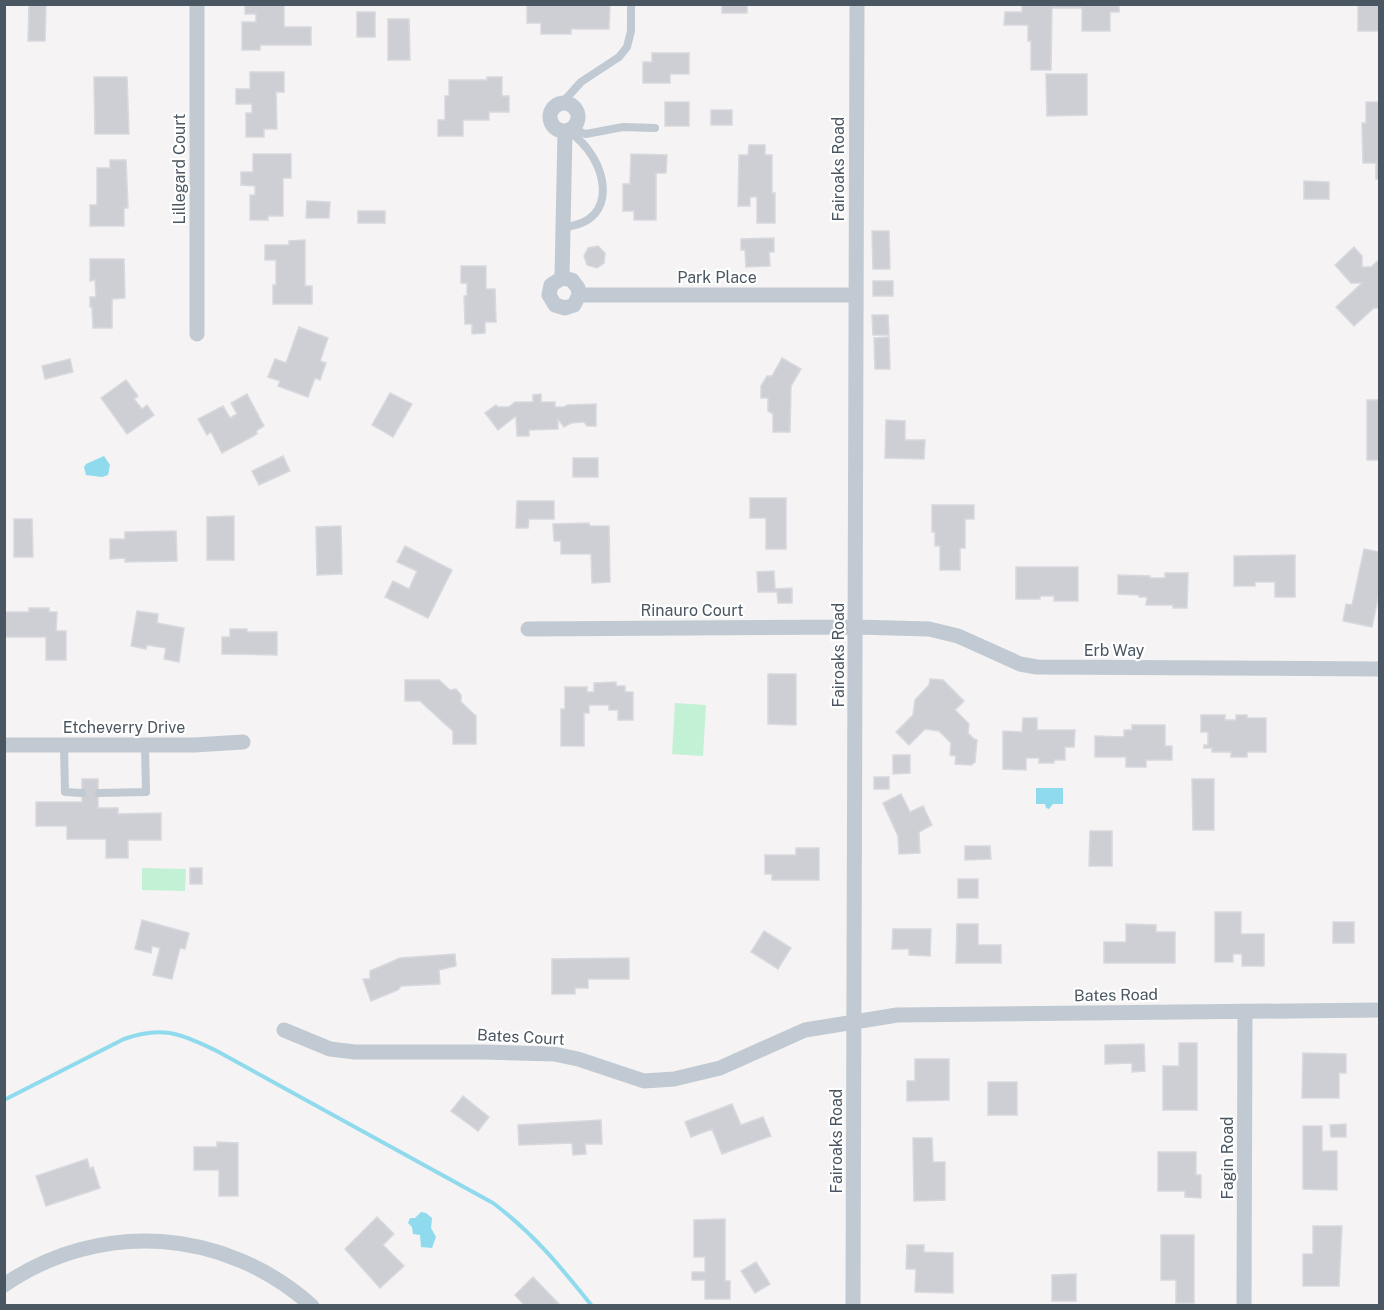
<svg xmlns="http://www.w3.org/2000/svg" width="1384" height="1310" font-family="'Public Sans',sans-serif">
	<rect width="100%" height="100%" fill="#f5f3f3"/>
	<path fill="#c3f1d5" d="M675 703 706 705 703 756 672 754Z
		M142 868 186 869 185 891 142 890Z"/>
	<path fill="#90daee" d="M104 456 110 465 108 475 102 477 86 475 84 467 86 464Z
		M1036 788H1063V804H1053L1049 809 1046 808 1045 804H1036Z
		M421 1212 426 1213 432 1218 431 1228 436 1237 432 1248 421 1247 420 1235 413 1234 412 1227 408 1223 410 1218H415Z"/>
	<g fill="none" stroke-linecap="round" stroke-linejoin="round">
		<path stroke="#90daee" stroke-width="4" d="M4 1100 124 1039C162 1025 180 1034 215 1050L493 1203C534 1234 560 1266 592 1306"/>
	</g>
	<path fill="#cdcfd5" stroke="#d7d9de" stroke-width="1.5" d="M29 4H46L45 41H28Z
		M245 4H284V27H311V45H260V50H242V22H256V14H245Z
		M527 4H610L609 29H571V34H541V23H527Z
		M722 4H747V13H722Z
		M1022 4H1119V12H1110V31H1082V8H1052L1051 70H1031V41H1028V25H1004L1005 12H1022Z
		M1358 4H1380V31H1358Z
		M357 12H375V37H357Z
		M388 19H409L410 60H388Z
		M652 53H689V74H670V83H643V62H652Z
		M250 72H284V92H276L277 129H264V137H246V113H252V104H236V89H250Z
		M1046 74H1087V115L1047 116Z
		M94 77H127L129 134H95Z
		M487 77H502V96H509V112H489V120H463V136H438V120H445V96H449V80H487Z
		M665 102H689V126H665Z
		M1366 102H1380V179H1376V163H1363L1362 123H1366Z
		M711 110H732V125H711Z
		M749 145H765V155H772V193H775V223H757V197H750V206H738L739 155H748Z
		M253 154H291V178H283V216H268V220H250V195H255V186L241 185V172H253Z
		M631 154 667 155 666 173H656V220H634V211H623V184H630Z
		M110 160H126L128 208H124V226H90V205H97V168H110Z
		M1304 181 1329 182V199H1304Z
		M307 201 330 202 329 218H306Z
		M358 211H385V223H358Z
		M872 231H889L890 269H873Z
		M774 238V252H769L770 266 746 267 745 250H741V239Z
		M305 240V286H312V304H273V285H276V260H265V245H289V241Z
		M598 246 605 253 604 263 597 268 587 265 584 256 588 248Z
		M1354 247 1362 256V267H1371L1380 259V308H1374L1354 326 1336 307 1362 283H1351L1335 265Z
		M90 259H124L125 298 112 299V328H93L92 307H90V297H96L95 280 90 281Z
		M461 266H486V289H495L496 322H485V333L472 334V324H465L464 296H467V283H461Z
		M873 281H893V296H873Z
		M872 315H888L889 335H873Z
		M299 327 328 338 320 361 326 363 320 380 315 378 308 397 278 386 280 381 268 377 275 359 286 363Z
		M889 337 890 369H875L874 338Z
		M782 358 801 369 791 386 790 432H773V414L768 411V398H761V386L767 376H772Z
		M70 359 73 372 45 379 42 366Z
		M126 380 138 396 134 399 142 409 147 405 154 415 127 434 101 398Z
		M390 393 412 404 393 437 372 425Z
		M247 394 264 426 256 431 257 434 222 453 211 432 207 435 198 419 223 406 230 418 237 414 231 403Z
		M541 394V402H555V407H564L567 405 596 404V426H587L584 422 571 423 564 427 558 419V429L529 430V436H517L516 416 498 430 485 413 496 405 498 407H509L515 402H533V395Z
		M1367 400H1380V460H1367Z
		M886 420 905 421V440H925L924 459 885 458Z
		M283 456 290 471 259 485 252 471Z
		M573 458H598V477H573Z
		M750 498H786V549H766V518H750Z
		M517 501H554V519H529L528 528H516Z
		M932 505H974V519H965V548H960V570H940V546H935V532H932Z
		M234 516V560H207V517Z
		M14 519H32L33 557H14Z
		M589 523 590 526H609L610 582 592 583 591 554H561V541H554L553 524Z
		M341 526 342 574 317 575 316 527Z
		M176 531 177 561 125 562V558L110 559V539H125V532Z
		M405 546 452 570 428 618 385 597 393 581 409 589 417 571 397 562Z
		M1364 549 1380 552V589L1372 627 1343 621 1346 604 1352 605Z
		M1295 555V597H1275V582H1255V586H1234V556Z
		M1016 567H1078V601H1054V596H1040V599H1016Z
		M774 571 775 589 792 588V603H778L777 592H758L757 572Z
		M1165 573H1188L1187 608H1173V605H1146L1147 597H1139V595L1118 594V575L1150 576V578H1165Z
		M29 608H49V612H57L56 631H66V660H46V637H4V612H29Z
		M137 611 158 614 157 623 184 628 179 662 164 659 166 648 147 645 146 649 131 646Z
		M230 629H247V632H277V655L222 654V637H230Z
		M768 674H796V725L768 724Z
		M930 679 943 680 964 701 955 710 969 724 968 733 974 739 977 740 975 762 971 765 955 764 956 756 950 755 951 743 939 731 925 729 909 745 896 732 913 715 915 700 929 685Z
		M405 680H439L450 690 456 689 461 695V702L476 716V744H453V731L445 724 420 701H405Z
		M616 682V686H625V692H633V720H618V710H609V705H589V713H584V746H561V709H565V687H587V692H594V683Z
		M1201 715H1225V720H1236V715H1247V718H1266V752H1247V757H1231V752H1212V748H1204V745H1208V732H1201Z
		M1023 718H1037V730H1075L1074 747H1065V760H1054V763H1039V758H1026V770L1003 769V731L1022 732Z
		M1132 725H1165V746H1172V760H1146V767H1126V757H1095V736L1124 737V730H1132Z
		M893 755H910V773L893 774Z
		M874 777H889V789H874Z
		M82 779H98V808H118V814L161 813V840H128V858H106V839H67V826H36V802H82Z
		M1192 779H1214V830H1193Z
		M901 794 910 812 923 806 932 825 919 832 920 853 899 854 898 836 883 803Z
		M1090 831H1112V866H1089Z
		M965 846H990L991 859 965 860Z
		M796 848H819V880H772V874H765V855H796Z
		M190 868H202V884H190Z
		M958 879H978V898H958Z
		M1215 912H1241V934H1264V966H1242V954H1233V962H1215Z
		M142 920 189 933 185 949 180 948 172 979 153 975 160 948 152 946 151 953 135 949Z
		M1333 922H1354V943H1333Z
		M957 924H978V945H1001V963H956Z
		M1126 924 1156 925V932H1175V963H1104V942H1126Z
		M893 929H931L930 956 909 955V949H892Z
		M764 931 791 948 778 969 751 952Z
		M455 954 456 966 439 970 440 984 401 986 398 990 371 1001 363 979H370V971L400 958Z
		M629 958V979H588V988H575V994H552V959Z
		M1179 1043H1197V1110H1163V1066H1179Z
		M1144 1044 1145 1071 1132 1072V1063L1105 1064V1045Z
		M1303 1053 1346 1054V1073H1339V1098H1302Z
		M915 1059H949V1100L907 1101V1081H915Z
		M988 1082H1017V1115H988Z
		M463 1096 489 1117 478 1131 451 1111Z
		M732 1104 741 1125 763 1117 771 1136 722 1154 712 1129 691 1137 685 1122Z
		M601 1120 602 1144H585L586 1154 573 1155 572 1143 519 1145 518 1125Z
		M1346 1124V1137H1331L1330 1125Z
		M1303 1126H1322V1151H1337V1190L1303 1189Z
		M913 1138H932L933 1162H945V1200L914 1201Z
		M217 1142 238 1143V1196H219V1170H194V1147H217Z
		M1158 1152H1196V1175H1201V1198L1185 1197V1191H1158Z
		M87 1159 90 1169 93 1167 100 1188 46 1206 36 1176Z
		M377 1217 394 1234 383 1245 404 1266 380 1288 345 1249Z
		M725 1219V1281H730V1299H705V1280H692V1272H705V1257H694V1220Z
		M1313 1226H1342L1339 1286H1303V1254H1313Z
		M1161 1235H1194V1303H1176V1280H1161Z
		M907 1245H924V1252L953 1253V1293L915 1292 916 1269H906Z
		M756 1262 770 1284 755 1293 741 1271Z
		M1076 1274V1301H1052V1275Z
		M533 1277 561 1306H525L515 1295Z"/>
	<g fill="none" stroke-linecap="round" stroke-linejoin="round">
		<path stroke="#c1cad2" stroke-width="8" d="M563 102 581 82 619 57 627 47 631 31V4
			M577 125 580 132 586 134 623 127 655 128
			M563 227C623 223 607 156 569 132
			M64 745 65 792 82 793
			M99 793 146 792 145 745"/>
		<path stroke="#c1cad2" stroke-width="15" d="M550 117a14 14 0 1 1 28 0a14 14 0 1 1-28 0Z
			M562 278 565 132
			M579 295 578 288 572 280 562 278 551 285 549 295 555 305 565 308 574 305 579 295H855
			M197 334V4
			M528 629 856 627 929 629 958 636 1020 664 1037 667 1380 669
			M4 745H194L243 742
			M284 1030 330 1049 355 1052H482L554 1054 578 1059 644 1081 674 1079 720 1068 805 1030 897 1015 1380 1010
			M4 1285C101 1219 225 1228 312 1306
			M853 1306 857 4
			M1244 1306 1245 1012"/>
	</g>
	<g text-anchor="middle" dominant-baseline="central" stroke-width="4.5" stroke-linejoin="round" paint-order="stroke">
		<g font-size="16" fill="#4a5661" stroke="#fff">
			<text transform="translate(179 169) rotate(-90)">Lillegard Court</text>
			<text transform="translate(838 169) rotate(-90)">Fairoaks Road</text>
			<text x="717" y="277">Park Place</text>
			<text x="692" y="610">Rinauro Court</text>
			<text x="1114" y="650">Erb Way</text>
			<text transform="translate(838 655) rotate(-90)">Fairoaks Road</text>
			<text x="124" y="727">Etcheverry Drive</text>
			<text transform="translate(1116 995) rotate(-1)">Bates Road</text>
			<text transform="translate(521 1037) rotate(3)">Bates Court</text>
			<text transform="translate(836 1141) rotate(-90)">Fairoaks Road</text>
			<text transform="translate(1227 1158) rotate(-90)">Fagin Road</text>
		</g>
	</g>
	<rect width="1384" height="1310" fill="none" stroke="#4a5661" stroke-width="12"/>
</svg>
